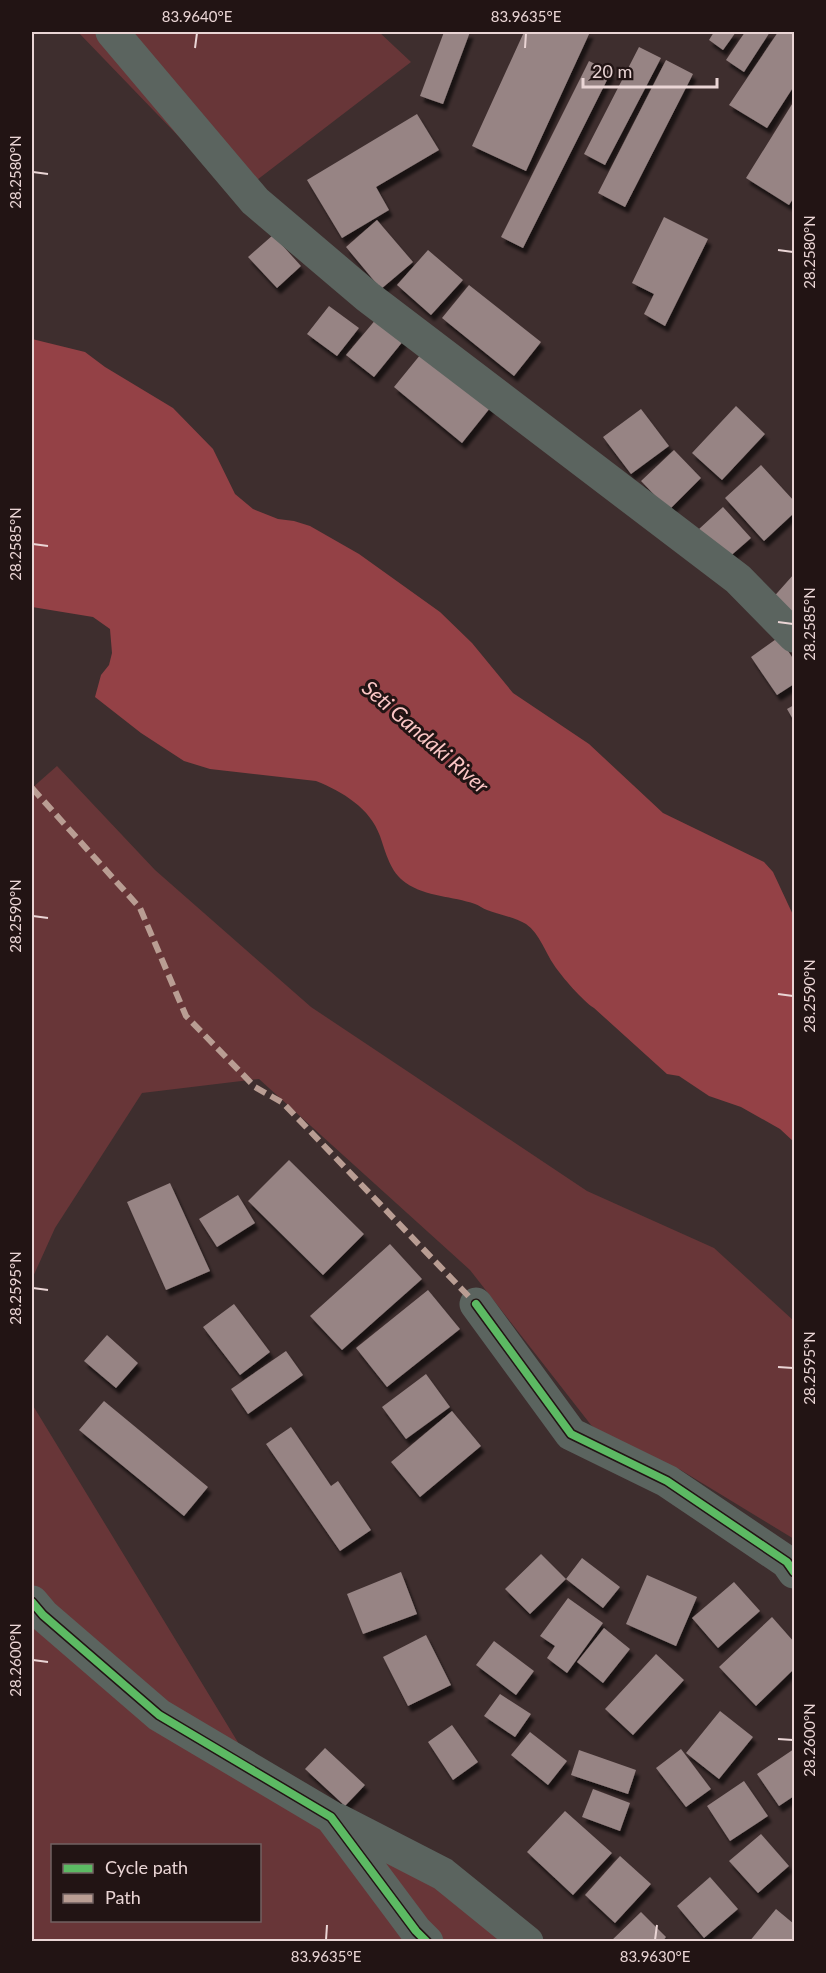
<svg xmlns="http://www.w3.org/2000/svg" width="826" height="1973" font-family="Lato,sans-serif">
	<defs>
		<filter id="shadow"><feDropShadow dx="3.5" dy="6" stdDeviation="1.5" flood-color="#0009"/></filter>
	</defs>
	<rect width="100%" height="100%" fill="#3e2e2e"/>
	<path fill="#683638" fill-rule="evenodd" d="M78 32H379L411 62 236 196Z
		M57 766 155 870 311 1007 587 1191 714 1248 794 1321V1539L679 1469 668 1489 591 1425 470 1270 259 1079 142 1093 55 1228 32 1279V788Z
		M32 1404 242 1749 539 1941H32ZM52 1846H260V1920H52Z"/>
	<path fill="#944146" d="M32 339 85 352 105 367 173 408 213 449 235 494 253 509 278 519 294 521 310 526 359 554 440 612 472 643 513 693 589 744 663 813 764 862 773 872 794 917V1142L780 1129 741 1107 709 1096 679 1076 667 1074 594 1008C583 1001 562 977 554 965 545 952 540 934 526 924 514 917 500 915 487 910 483 909 479 905 475 904 453 896 426 897 406 883 390 872 386 853 380 836 370 808 343 792 316 781L210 769 184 761 141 733 95 697 101 675 109 665 112 653 110 629 93 617 32 607Z"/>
	<path fill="#978484" filter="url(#shadow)" d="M444 32H470L443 104 420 96Z
		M524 32H590L526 171 472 146Z
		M714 32H736L723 50 709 40Z
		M745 32H770L744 72 726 60Z
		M778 32H792L794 33V86L767 128 729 105Z
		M639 47 661 58 605 165 584 154Z
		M666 60 693 74 625 207 598 193Z
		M589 61 611 72 523 248 501 237Z
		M794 101V197L789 205 746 178Z
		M417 114 439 150 376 187 389 210 342 238 307 180Z
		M664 217 708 239 665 326 644 314 654 294 632 283Z
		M377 220 413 262 381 289 346 247Z
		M273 235 301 266 277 288 248 257Z
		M428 250 463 280 431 315 397 285Z
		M469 285 541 342 514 376 442 318Z
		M329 306 359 328 337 356 307 334Z
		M377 318 404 340 374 377 346 355Z
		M425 349 494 403 462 443 394 387Z
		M736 406 765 434 722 480 692 453Z
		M641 409 669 446 631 474 603 437Z
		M674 450 701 478 669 510 641 481Z
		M761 465 794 501V513L764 541 725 498Z
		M723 507 751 538 727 559 699 529Z
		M794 574V624L770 601Z
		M779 637 794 660V684L777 695 751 657Z
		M794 705V721L787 709Z
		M289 1160 364 1234 323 1275 248 1201Z
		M170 1183 210 1271 166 1290 127 1202Z
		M238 1195 255 1223 217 1247 199 1219Z
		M390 1244 422 1279 342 1350 310 1316Z
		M428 1290 460 1329 387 1387 356 1348Z
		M234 1304 270 1352 240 1375 203 1327Z
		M107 1335 138 1363 116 1388 84 1361Z
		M286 1351 303 1375 248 1414 231 1389Z
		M426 1374 450 1407 406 1439 382 1407Z
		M104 1401 208 1487 184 1516 79 1430Z
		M452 1411 481 1446 420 1497 391 1462Z
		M291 1427 331 1486 338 1481 371 1530 340 1551 266 1444Z
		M541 1554 566 1579 530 1614 505 1589Z
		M582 1558 620 1587 603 1608 566 1579Z
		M401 1572 417 1614 363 1634 347 1594Z
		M647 1575 697 1597 676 1646 626 1624Z
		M734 1582 760 1611 718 1648 692 1618Z
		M568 1598 603 1623 567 1673 547 1658 555 1646 540 1636Z
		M772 1617 794 1642V1669L756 1706 719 1667Z
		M604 1628 630 1649 603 1683 577 1662Z
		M426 1635 451 1685 408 1706 383 1657Z
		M494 1641 534 1671 516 1695 476 1665Z
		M656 1654 684 1680 633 1735 605 1709Z
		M500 1694 531 1714 515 1737 484 1716Z
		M720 1711 753 1737 719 1779 686 1753Z
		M452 1725 478 1762 453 1780 428 1742Z
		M530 1732 567 1761 548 1785 511 1755Z
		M325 1748 365 1785 345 1806 305 1769Z
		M681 1749 711 1789 686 1807 656 1768Z
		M794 1749V1796L779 1806 757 1774Z
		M579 1750 636 1770 628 1794 571 1775Z
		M744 1781 768 1816 730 1841 707 1806Z
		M593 1789 630 1803 620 1831 582 1817Z
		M565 1811 612 1853 573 1895 527 1852Z
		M761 1834 789 1866 758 1893 729 1861Z
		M620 1856 651 1884 615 1923 585 1895Z
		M710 1877 738 1909 704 1938 677 1906Z
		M776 1909 794 1924V1942H749Z
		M641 1912 666 1937 662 1942H610Z"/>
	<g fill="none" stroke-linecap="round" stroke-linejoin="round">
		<path stroke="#5b645f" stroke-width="33" d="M112 32 255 201 368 297 738 579 794 636
			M476 1304 571 1434 667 1481 787 1562 794 1572
			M32 1602 43 1615 159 1715 331 1817 416 1931 427 1942
			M338 1820 443 1874 527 1942"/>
		<path stroke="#b99d93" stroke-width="6" stroke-dasharray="12 6" stroke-linecap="butt" d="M32 788 140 908 186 1016 255 1087 283 1103 476 1304"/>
		<defs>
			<path id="cycleway" d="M476 1304 571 1434 667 1481 787 1562 794 1572
				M32 1602 43 1615 159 1715 331 1817 416 1931 427 1942"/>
		</defs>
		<use href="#cycleway" stroke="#221414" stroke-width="11"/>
		<use href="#cycleway" stroke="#5cba63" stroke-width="8"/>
	</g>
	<path fill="none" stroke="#ead5d5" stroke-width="2" d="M195 48 197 33M525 48 526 33M33 172 48 174M778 250 793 252M33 544 48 546M778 622 793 624M33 916 48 918M778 994 793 996M33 1288 48 1290M778 1367 793 1368M33 1660 48 1662M778 1739 793 1740M326 1940 327 1925M655 1940 657 1925"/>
	<g text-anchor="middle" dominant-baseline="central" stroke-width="6" stroke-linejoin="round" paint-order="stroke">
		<g font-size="21" font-style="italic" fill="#fcc7c6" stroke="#221414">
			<text transform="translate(426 736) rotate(41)">Seti Gandaki River</text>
		</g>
	</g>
	<rect width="826" height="1973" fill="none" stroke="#221414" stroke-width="66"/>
	<rect x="51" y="1844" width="210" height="78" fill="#221414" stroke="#726161" stroke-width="1.5"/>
	<rect x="63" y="1864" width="30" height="9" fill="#5cba63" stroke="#726161" stroke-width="1.5"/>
	<text x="105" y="1874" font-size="18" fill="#ead5d5">Cycle path</text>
	<rect x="63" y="1894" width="30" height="9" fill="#b99d93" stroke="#726161" stroke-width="1.5"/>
	<text x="105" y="1904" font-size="18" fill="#ead5d5">Path</text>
	<path d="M583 78v9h134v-9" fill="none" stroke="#ead5d5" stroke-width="3"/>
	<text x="592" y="78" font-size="18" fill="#ead5d5" stroke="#221414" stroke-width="4.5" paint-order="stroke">20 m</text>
	<rect x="33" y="33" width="760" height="1907" fill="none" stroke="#ead5d5" stroke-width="2"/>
	<g font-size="15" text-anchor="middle" fill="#ead5d5">
		<text x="197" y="22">83.9640°E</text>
		<text x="526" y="22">83.9635°E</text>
		<text transform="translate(16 172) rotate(-90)" y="5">28.2580°N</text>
		<text transform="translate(810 252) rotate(-90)" y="5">28.2580°N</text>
		<text transform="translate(16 544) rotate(-90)" y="5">28.2585°N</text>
		<text transform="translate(810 624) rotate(-90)" y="5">28.2585°N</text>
		<text transform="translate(16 916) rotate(-90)" y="5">28.2590°N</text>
		<text transform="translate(810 996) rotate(-90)" y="5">28.2590°N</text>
		<text transform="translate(16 1288) rotate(-90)" y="5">28.2595°N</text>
		<text transform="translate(810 1368) rotate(-90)" y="5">28.2595°N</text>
		<text transform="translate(16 1660) rotate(-90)" y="5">28.2600°N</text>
		<text transform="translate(810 1740) rotate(-90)" y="5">28.2600°N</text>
		<text x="326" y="1962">83.9635°E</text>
		<text x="655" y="1962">83.9630°E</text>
	</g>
</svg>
